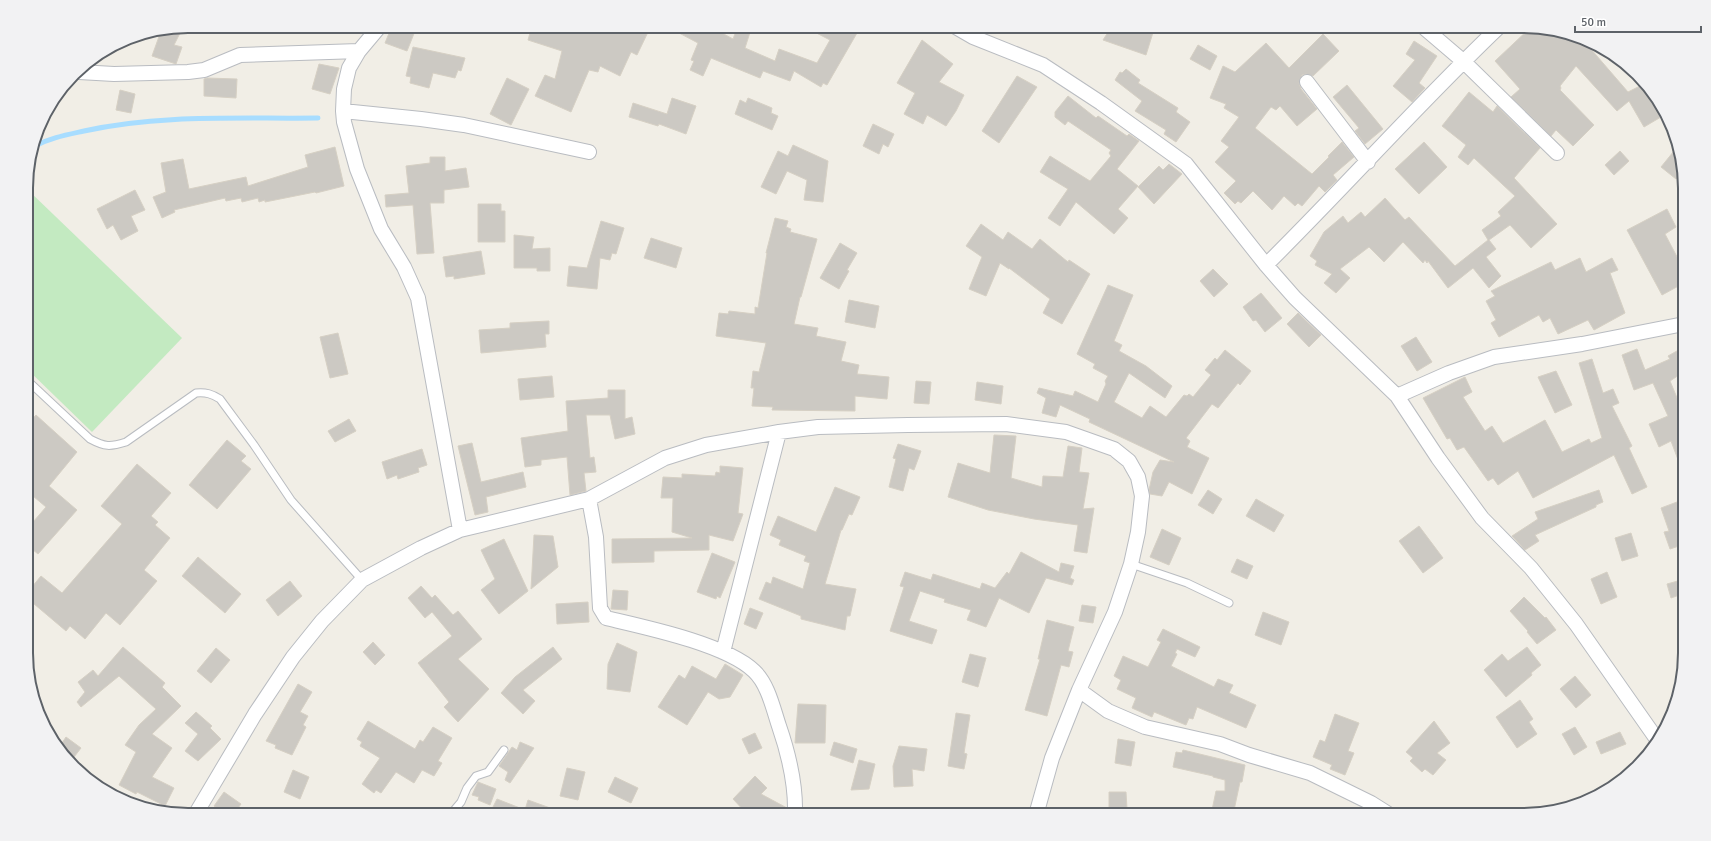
<svg xmlns="http://www.w3.org/2000/svg" width="1711" height="841" font-family="Signika,sans-serif">
	<rect width="100%" height="100%" fill="#f1eee6"/>
	<path fill="#c3eac1" d="M29 191 182 338 92 432 27 369 26 193Z"/>
	<g fill="none" stroke-linecap="round" stroke-linejoin="round">
		<path stroke="#a8ddff" stroke-width="5" d="M35 146C50 138 66 135 84 131 160 114 240 119 318 118"/>
	</g>
	<path fill="#ccc9c3" stroke="#d6d0c4" d="M392 26H417L407 51 385 43Z
		M532 26H640L649 30 637 55 631 52 620 76 600 66 598 72 589 70 571 112 535 96 545 75 555 79 562 51 528 40Z
		M666 26H709L733 39 738 26H743L751 29 745 48 775 61 779 49 817 63 830 40 803 26H844L857 33 827 85 823 83 821 87 794 71 790 81 763 71 760 78 711 58 703 76 690 70 694 61 691 60 698 43Z
		M1112 26H1155L1146 55 1103 40Z
		M183 27 174 45 182 47 176 64 152 56 161 31Z
		M1530 28 1579 39 1590 48 1628 92 1644 84 1652 90 1666 114 1644 127 1629 101 1617 111 1576 66 1560 86 1561 88 1560 90 1594 125 1573 146 1556 130 1551 136 1511 97 1520 89 1495 61Z
		M1323 34 1339 51 1313 76 1306 74 1302 75 1299 83 1301 89 1317 109 1297 126 1280 106 1276 110 1271 107 1255 128 1312 174 1329 157 1328 156 1342 142 1354 157 1333 175 1337 180 1325 192 1319 186 1302 206 1298 203 1295 206 1284 196 1272 210 1253 191 1241 203 1238 201 1235 204 1224 193 1236 181 1215 162 1229 147 1221 141 1239 117 1224 108 1226 104 1210 98 1223 66 1235 72 1266 43 1289 68Z
		M922 40 953 64 939 82 964 95 956 111 946 126 927 115 923 124 904 114 915 93 897 83Z
		M1414 41 1437 56 1419 83 1425 88 1412 102 1393 86 1415 60 1406 54Z
		M1198 45 1217 56 1210 70 1190 59Z
		M413 47 465 58 461 71 458 70 455 78 433 73 429 88 410 83 411 77 406 76Z
		M319 64 339 68 330 94 312 89Z
		M1126 69 1140 80 1138 83 1178 108 1176 112 1190 122 1176 142 1164 134 1166 130 1135 111 1142 101 1115 80 1120 72 1122 73Z
		M1017 76 1037 87 999 143 982 131Z
		M207 78 237 79 236 98 204 96V79Z
		M507 78 529 89 511 125 490 114Z
		M1347 85 1383 129 1365 144 1355 131 1359 128 1333 97Z
		M120 90 135 94 131 113 116 110Z
		M1469 92 1493 112 1497 106 1540 148 1514 178 1557 224 1531 248 1510 225 1489 240 1496 249 1486 257 1501 276 1489 288 1473 268 1448 288 1428 261 1427 263 1425 260 1423 263 1403 242 1384 262 1369 247 1340 269 1350 278 1336 293 1324 283 1332 274 1315 265 1317 261 1310 256 1324 232 1343 216 1348 223 1361 212 1365 217 1385 198 1405 220 1409 217 1455 266 1488 240 1482 230 1501 216 1498 212 1515 196 1474 158 1468 165 1458 157 1466 145 1442 126Z
		M1068 96 1096 118 1098 116 1127 136 1129 134 1139 141 1117 169 1138 186 1118 209 1128 218 1114 234 1076 202 1060 226 1048 218 1068 189 1040 172 1050 156 1090 181 1111 156 1109 153 1111 150 1068 121 1065 125 1055 117V112Z
		M672 98 696 106 686 134 659 124 658 126 629 117 633 103 667 114Z
		M748 98 772 108 771 113 778 116 772 130 735 114 740 100 746 103Z
		M873 124 894 134 888 147 883 144 879 154 863 146Z
		M1424 142 1447 167 1419 194 1395 169Z
		M793 145 828 161 823 202 804 200 807 180 787 171 776 194 761 187 778 151 788 156Z
		M1678 146 1684 170 1676 179 1661 167Z
		M335 147 344 186 316 193 315 192 265 202V200L259 202 258 198 242 202 241 198 226 201 225 198 174 210 175 212 162 218 153 197 166 192 161 163 183 159 189 189 246 177 248 186 308 167 305 155Z
		M1620 151 1629 161 1614 175 1605 165Z
		M430 157H445V171L466 168 469 187 444 190V203H430L434 253 417 254 413 205 386 207 385 195 409 193 406 166 430 163Z
		M1169 164 1182 174 1154 204 1138 187 1159 166 1163 170Z
		M135 190 145 210 131 216 138 231 121 240 113 225 107 229 97 209Z
		M478 204H501V211H505V242H478Z
		M1667 209 1676 227 1665 234 1684 270V283L1662 295 1627 230Z
		M775 218 788 221 786 227 791 229 790 232 817 239 801 297H800L794 324 818 328 816 336 846 342 841 361 859 365 857 374 889 377 887 399 855 396V411L772 410 773 407 752 406 754 388H751L753 371 759 372 766 343 716 336 719 313 728 314 729 311 755 314V307L758 308 767 253H766Z
		M601 221 624 228 616 254 612 253 610 260 600 258 597 289 567 286 569 266 587 268Z
		M981 224 1003 240 1008 232 1032 249 1040 239 1068 262 1069 260 1090 274 1062 324 1043 313 1050 299 1009 268V269L1000 263 986 296 969 289 982 257 966 246Z
		M514 235 534 237 532 249 550 248V271H537V268H514Z
		M651 238 682 248 676 268 644 258Z
		M840 243 857 253 847 270 849 271 839 289 820 278Z
		M481 251 485 274 454 279V276L446 277 443 257Z
		M1580 258 1586 272 1612 258 1618 270 1610 273 1625 313 1594 330 1588 320 1558 334 1550 318 1543 322 1539 315 1499 337 1491 323 1496 320 1486 301 1495 296 1491 291 1551 262 1555 270Z
		M1213 269 1228 284 1214 297 1200 281Z
		M1108 285 1133 295 1114 341 1122 345 1119 351 1146 366 1172 386 1165 398 1129 373 1114 402 1142 418 1150 406 1166 417 1184 395 1187 396 1189 394 1193 397 1211 375 1205 370 1215 358 1217 360 1225 350 1251 371 1240 385 1238 383 1218 408 1212 404 1186 438 1190 441 1187 447 1209 458 1192 494 1169 482 1162 496 1150 494 1149 490 1153 472 1160 460 1174 462 1089 422 1090 419 1060 405 1056 417 1042 413 1046 398 1037 393 1039 388 1073 396 1075 391 1098 402 1106 384 1105 381 1108 376 1093 368 1095 364 1077 354Z
		M1261 293 1282 318 1265 332 1256 320 1253 321 1243 307Z
		M849 300 879 306 875 328 845 322Z
		M1298 313 1321 335 1309 347 1287 324Z
		M549 321V334H545L546 347 481 353 479 330 510 328V323Z
		M338 333 348 374 330 378 320 337Z
		M1416 337 1432 362 1417 371 1401 346Z
		M1684 347V384L1679 375 1670 381 1680 405 1684 403V473H1683L1671 441 1659 447 1649 424 1668 416 1653 383 1634 390 1622 355 1637 349 1645 370 1670 359 1668 356Z
		M1592 359 1603 393 1613 389 1619 403 1612 406 1632 446 1629 448 1647 487 1632 494 1614 455 1533 498 1518 471 1498 485 1493 478 1488 481 1464 447 1457 450 1450 438 1447 439 1423 398 1465 377 1472 392 1463 397 1485 431 1492 426 1503 443 1545 420 1562 452 1589 439 1591 443 1602 438 1579 363Z
		M1556 371 1572 405 1555 413 1538 377Z
		M552 376 554 397 520 400 518 379Z
		M916 381 931 382 929 404 914 403Z
		M977 382 1003 386 1001 404 975 400Z
		M608 390H625V419L632 417 635 434 615 439 610 415H586L590 458 594 457 596 472 584 473 586 491 570 495 567 457 541 460V465L525 467 521 438 568 431 566 401 608 398Z
		M36 415 77 452 49 486 77 510 38 554 27 545V529L46 507 27 491V425Z
		M349 419 356 431 335 442 328 431Z
		M994 435 1016 436 1011 478 1042 487 1043 476 1063 477 1068 446 1082 448 1079 472 1089 473 1083 509 1094 508 1087 553 1074 551 1078 525 1034 519 988 510 948 497 958 463 990 473Z
		M227 440 246 456 241 461 251 469 217 509 189 485Z
		M472 443 481 482 523 472 526 487 486 497 488 512 475 515 458 446Z
		M898 444 921 451 914 470 909 468 903 491 889 487 896 459 893 458Z
		M422 449 427 465 418 468 419 472 398 479 397 475 387 479 382 462Z
		M137 464 171 493 151 516 158 522 155 525 170 538 144 570 157 581 120 625 106 613 85 639 70 626 66 631 27 598V593L41 576 62 593 122 524 101 506Z
		M720 466 743 468 738 513 743 514 733 541 709 535V550L654 551V562L612 563V539L692 538 672 532 673 498H661L663 477 682 478V474L715 476 716 472 720 473Z
		M835 487 860 497 852 515 849 514 842 530H841L825 584 856 589 850 616H847L845 630 801 619V616L759 599 766 582 771 584 773 577 803 589 810 563 804 561 806 556 779 545 781 540 770 535 778 516 816 532Z
		M1208 490 1222 499 1213 514 1198 505Z
		M1599 490 1603 502 1596 505V507L1535 535 1539 541 1525 550 1512 536 1538 519 1535 512Z
		M1256 499 1284 515 1274 532 1246 516Z
		M1685 499V544L1670 549 1664 532 1669 531 1661 508Z
		M1419 526 1443 558 1423 573 1399 541Z
		M1162 529 1181 538 1169 565 1150 557Z
		M1631 533 1638 556 1622 561 1615 538Z
		M534 535 553 536 558 567 531 589Z
		M504 539 528 591 499 614 481 590 495 579 481 550Z
		M1021 552 1059 572 1061 563 1074 566 1070 578 1074 580 1072 585 1046 578 1029 613 999 598 986 627 967 620 971 610 944 602 945 599 920 591 909 621 937 630 932 644 890 631 904 587 900 586 905 572 931 580 933 574 980 589 982 583 995 588 1007 572 1009 574Z
		M712 553 735 562 720 598 717 596 716 599 697 592Z
		M198 557 241 594 225 613 182 576Z
		M1237 559 1253 566 1247 579 1231 572Z
		M1607 572 1617 597 1601 604 1591 579Z
		M1685 579V593L1671 598 1667 584Z
		M290 581 302 596 278 616 266 600Z
		M421 586 432 598 435 595 453 615 458 611 482 639 458 659 489 689 458 722 444 707 449 702 418 663 452 636 432 612 425 618 408 598Z
		M613 590 628 591 627 610 611 609Z
		M1524 597 1545 618 1546 617 1556 630 1537 644 1527 632 1528 631 1510 611Z
		M588 602 589 622 557 624 556 604Z
		M1082 605 1096 607 1093 623 1079 621Z
		M750 608 763 613 756 629 744 624Z
		M1263 612 1289 622 1281 645 1255 635Z
		M1047 620 1074 627 1068 651 1073 652 1069 667 1061 665 1047 716 1025 710 1040 659H1038Z
		M1163 629 1200 647 1195 657 1177 649 1175 653 1177 654 1171 666 1214 687 1218 679 1233 685 1229 693 1256 705 1246 728 1197 707 1193 719 1189 718 1186 725 1154 712 1152 717 1132 708 1136 698 1117 689 1121 680 1114 676 1123 656 1148 667 1161 642 1157 640Z
		M373 642 385 655 375 665 363 652Z
		M617 643 637 652 630 692 607 689 608 664Z
		M123 647 165 683 162 687 181 706 152 734 172 748 152 777 174 788 165 806 137 792 136 794 119 785 136 752 125 745 139 725 156 709 119 676 81 707 77 702 85 692 78 682 93 670 98 676Z
		M553 647 562 659 523 690 535 701 523 714 501 693 515 677Z
		M1527 647 1541 665 1531 673 1532 675 1506 697 1484 670 1502 654 1508 661Z
		M216 648 230 660 211 683 197 671Z
		M970 654 986 658 978 687 962 682Z
		M725 664 743 675 730 697 719 699 708 692 687 725 658 707 679 675 685 679 692 666 716 679Z
		M1575 676 1591 695 1576 708 1560 689Z
		M298 684 312 692 300 712 308 716 303 725 306 727 292 755 275 748 276 745 266 741Z
		M1520 700 1533 719 1529 722 1537 734 1517 748 1496 717Z
		M798 704 826 705 825 743H795Z
		M196 712 212 726 210 728 221 739 198 761 185 751 198 734 185 723Z
		M956 713 970 715 964 753 967 754 964 769 948 766Z
		M1335 714 1359 723 1348 751 1354 753 1345 775 1330 769 1332 765 1313 757 1320 740 1325 742Z
		M368 721 415 749 420 740 423 742 433 727 452 738 438 761 442 763 434 776 422 770 414 783 396 772 381 793 376 790 374 793 362 784 380 758 360 746 362 742 357 739Z
		M1434 721 1450 743 1437 753 1446 760 1433 775 1425 769 1422 772 1410 761 1413 758 1406 752Z
		M1575 727 1587 747 1574 755 1562 734Z
		M1620 732 1626 744 1601 754 1596 742Z
		M755 733 762 748 749 754 742 739Z
		M66 737 81 748 71 761 58 749Z
		M1118 739 1135 742 1131 766 1115 763Z
		M520 742 534 748 510 783 505 780 508 772 499 766 512 747 517 750Z
		M834 742 857 749 853 763 830 755Z
		M899 746 927 749 924 771 912 769 913 786 894 787 893 766Z
		M1183 750 1245 765 1242 782H1240L1233 815H1211L1216 791H1225V780L1213 777V776L1173 767 1176 752 1182 753Z
		M859 760 875 764 869 789 851 790Z
		M567 768 585 772 578 800 560 796Z
		M293 770 309 777 300 799 284 792Z
		M755 776 767 788 761 794 787 808 786 815H748L733 799Z
		M615 777 638 788 631 803 608 792Z
		M478 782 496 789 490 805 478 800 479 797 472 795Z
		M224 792 241 804 233 815H227L214 806Z
		M1109 792H1126L1127 809H1109Z
		M497 799 525 810 528 800 564 813V815H500L491 811Z"/>
	<g fill="none" stroke-linecap="round" stroke-linejoin="round">
		<defs>
			<path id="lane" d="M27 380 90 439C105 447 110 447 126 442L196 393C206 392 212 394 220 399L254 445 291 500 362 580
				M1131 564 1187 583 1229 603
				M450 815 461 802 467 788 476 776 488 772 504 750"/>
			<path id="street" d="M380 26 359 51 349 68 344 89 343 111 344 122 357 169 381 229 404 267 418 298 460 530
				M954 26 973 37 1043 65 1101 103 1186 164 1266 265 1295 298 1397 396 1438 458 1482 518 1531 568 1576 624 1658 741
				M1422 26 1463 61 1557 153
				M79 72 114 74 188 72 204 70 240 55 359 51
				M1307 82 1368 162
				M343 111 421 119 464 125 589 152
				M1266 265C1345 187 1419 103 1500 26
				M1397 396 1449 373 1494 357 1582 344 1684 324
				M589 499 596 537 600 608 606 618C644 627 726 644 754 671 768 684 773 708 779 726 789 755 796 784 795 815
				M723 652 779 432
				M1079 690 1108 711 1145 727 1220 744 1249 755 1310 773 1371 803 1390 815
				M195 815 255 714 293 657 322 621 362 580 421 548 460 530 589 499 665 458 706 445 779 432 818 427 908 425 1006 424 1066 432 1114 449 1129 461 1138 477 1142 496 1138 532 1131 564 1115 612 1079 690 1052 758 1036 815"/>
		</defs>
		<use href="#lane" stroke="#b9bcc1" stroke-width="9"/>
		<use href="#street" stroke="#b9bcc1" stroke-width="16"/>
		<use href="#lane" stroke="#fff" stroke-width="7"/>
		<use href="#street" stroke="#fff" stroke-width="14"/>
	</g>
	<path d="M0 0H1711V841H0ZM188 33H1523A155 155 0 0 1 1678 188V653A155 155 0 0 1 1523 808H188A155 155 0 0 1 33 653V188A155 155 0 0 1 188 33Z" fill="#f2f2f3" fill-rule="evenodd"/>
	<path fill="none" stroke="#5d6268" stroke-width="2" d="M188 33H1523A155 155 0 0 1 1678 188V653A155 155 0 0 1 1523 808H188A155 155 0 0 1 33 653V188A155 155 0 0 1 188 33Z"/>
	<path d="M1575 26v6h126v-6" fill="none" stroke="#5d6268" stroke-width="2"/>
	<text x="1581" y="26" font-size="12" fill="#5d6268" stroke="#ffffff" stroke-width="3" paint-order="stroke">50 m</text>
</svg>
